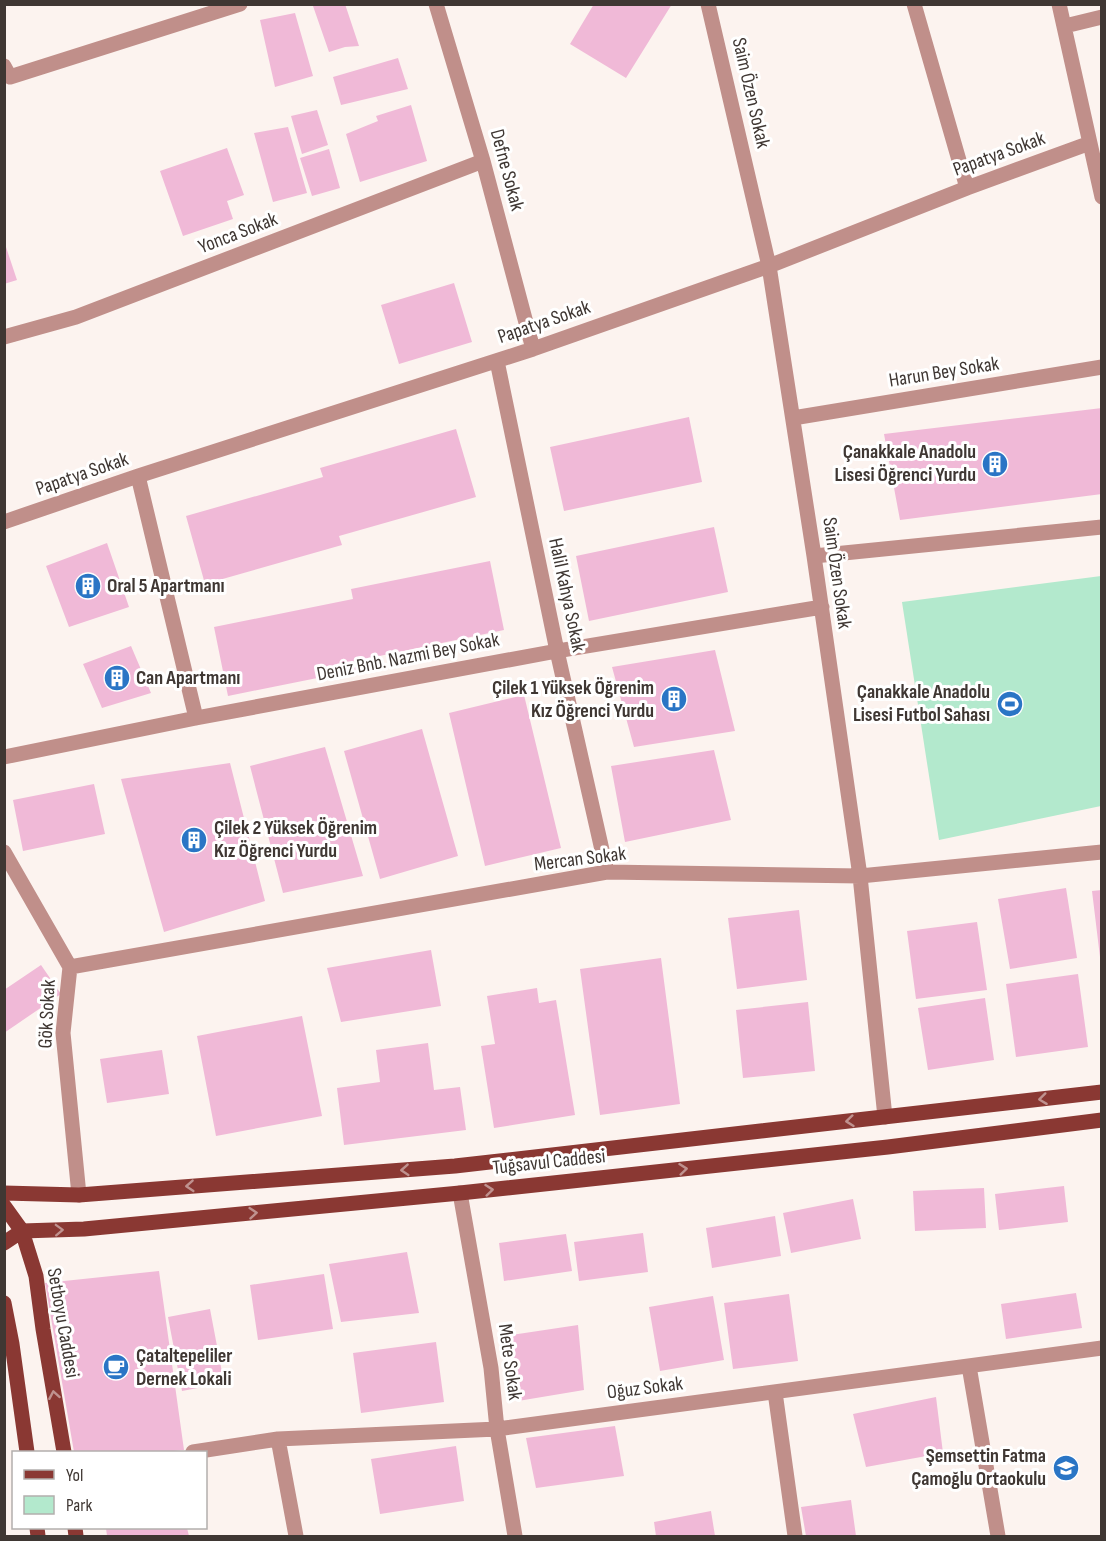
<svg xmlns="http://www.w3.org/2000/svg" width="1106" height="1541" font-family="'Sofia Sans Condensed',sans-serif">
	<rect width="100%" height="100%" fill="#fcf3ef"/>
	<path fill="#b3e9cd" d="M1101 576V806L939 840 902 602Z"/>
	<path fill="#f0b9d7" d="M317 4H345L359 46 345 47 329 52 313 6Z
		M594 4H672L626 78 570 44Z
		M295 13 313 76 275 87 260 20Z
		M398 58 408 89 341 105 333 77Z
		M411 105 427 161 360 182 346 134 378 121 376 116Z
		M317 110 328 145 302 154 291 116Z
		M288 127 307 193 273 202 254 133Z
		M227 148 244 195 227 201 233 219 183 236 160 171Z
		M329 149 340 188 312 196 300 158Z
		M4 241 17 280 4 284Z
		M454 283 472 342 399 364 381 305Z
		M1102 408V494L900 520 884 434Z
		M689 417 702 482 564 511 550 447Z
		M456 429 476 497 339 536 342 545 205 584 186 516 323 477 320 468Z
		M714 527 728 592 589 621 576 556Z
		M107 543 129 607 69 627 46 566Z
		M490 561 504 630 365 659 367 668 228 696 214 627 353 599 351 589Z
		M131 646 151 693 102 708 83 664Z
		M715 650 735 731 634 747 612 667Z
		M524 695 561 848 485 866 449 713Z
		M422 729 458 856 380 879 344 751Z
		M325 747 363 876 283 893 250 766Z
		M714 750 731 820 625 842 611 766Z
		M230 763 265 901 164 932 121 779Z
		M94 784 105 834 23 851 13 800Z
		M1066 888 1077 958 1010 969 998 899Z
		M1102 890V957H1100L1092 891Z
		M799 910 807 980 737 989 728 918Z
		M977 922 987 990 916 999 907 931Z
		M431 950 441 1006 341 1022 327 968Z
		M661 958 680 1104 600 1115 580 969Z
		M41 965 61 994 4 1033V990Z
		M1078 974 1088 1047 1016 1057 1006 984Z
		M537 988 539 1003 556 1000 575 1115 494 1128 481 1046 495 1044 487 996Z
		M985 998 994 1060 928 1070 918 1008Z
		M808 1002 815 1071 743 1078 736 1010Z
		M302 1016 322 1116 216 1136 197 1036Z
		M428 1043 434 1090 460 1087 466 1130 344 1145 337 1088 380 1082 376 1050Z
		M162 1050 169 1094 107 1103 100 1059Z
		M1064 1186 1068 1222 999 1230 995 1194Z
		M984 1188 986 1228 915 1231 913 1191Z
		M853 1199 861 1239 791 1253 783 1213Z
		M775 1216 781 1256 712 1268 706 1228Z
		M643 1233 648 1272 579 1281 574 1242Z
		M566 1234 572 1271 504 1281 499 1243Z
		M407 1252 419 1313 341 1322 329 1264Z
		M159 1271 184 1450 163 1452H74L45 1283Z
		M324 1274 333 1329 258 1340 250 1285Z
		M1076 1293 1082 1328 1006 1339 1001 1304Z
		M789 1294 798 1361 733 1369 724 1303Z
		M713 1296 724 1360 660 1371 649 1307Z
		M210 1309 224 1383 182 1391 168 1317Z
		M578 1325 584 1390 518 1401 505 1336Z
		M436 1342 444 1402 361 1413 353 1353Z
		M936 1397 943 1453 866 1467 853 1414Z
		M615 1426 624 1476 536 1488 526 1438Z
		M456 1446 464 1501 380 1514 371 1459Z
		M851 1500 856 1536H806L801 1507Z
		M711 1511 715 1536H656L654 1522Z
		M106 1528H187L189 1536H107Z"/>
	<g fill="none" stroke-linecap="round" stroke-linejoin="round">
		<path stroke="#c08f8a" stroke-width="15" d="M436 4 483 161 533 349
			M708 4 769 266 814 556 860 876 885 1117
			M914 4 967 188
			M1059 4 1102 197
			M1065 26 1102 17
			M4 66 10 77 240 4
			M4 337 76 317 483 161
			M497 361 557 651 607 872
			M793 418 1102 367
			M138 476 196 718
			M4 522 138 476 533 349 769 266 967 188 1090 143
			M814 556 1102 527
			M4 757 196 718 557 651 822 607
			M4 852 70 967 63 1033 79 1195
			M70 967 607 872 860 876 1102 852
			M460 1193 491 1368 497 1429 515 1536
			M969 1366 998 1536
			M775 1392 795 1536
			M278 1439 296 1536
			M193 1452 278 1439 497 1429 1102 1348"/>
		<path stroke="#8a3833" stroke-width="15" d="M4 1193 79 1195 455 1166 1102 1092
			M4 1206 22 1231 36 1276 43 1329 64 1452
			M4 1243 22 1231 84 1229 460 1193 888 1147 1102 1120
			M4 1303 12 1344 27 1452
			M37 1528 38 1536
			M75 1528 76 1536"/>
	</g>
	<defs><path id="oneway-chevron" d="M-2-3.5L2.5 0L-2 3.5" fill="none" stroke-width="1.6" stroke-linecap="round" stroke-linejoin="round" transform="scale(1.5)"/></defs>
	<g stroke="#bf928f">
		<use href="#oneway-chevron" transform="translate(1043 1099) rotate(173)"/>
		<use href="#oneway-chevron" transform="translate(850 1121) rotate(174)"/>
		<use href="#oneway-chevron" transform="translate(683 1169) rotate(-6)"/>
		<use href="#oneway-chevron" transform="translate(405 1170) rotate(176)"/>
		<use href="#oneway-chevron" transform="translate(190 1186) rotate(176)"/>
		<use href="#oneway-chevron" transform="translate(489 1190) rotate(-6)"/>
		<use href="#oneway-chevron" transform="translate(253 1213) rotate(-5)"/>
		<use href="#oneway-chevron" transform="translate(59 1230) rotate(-2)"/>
		<use href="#oneway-chevron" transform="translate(54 1395) rotate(-100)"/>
	</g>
	<defs>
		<symbol id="building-disc" viewBox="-11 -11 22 22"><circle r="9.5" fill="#2a75c5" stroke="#fff"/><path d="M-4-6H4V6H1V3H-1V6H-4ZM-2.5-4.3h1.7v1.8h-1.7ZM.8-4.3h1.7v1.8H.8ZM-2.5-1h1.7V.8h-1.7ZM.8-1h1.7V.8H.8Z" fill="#fff"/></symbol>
		<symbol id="stadium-disc" viewBox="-11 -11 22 22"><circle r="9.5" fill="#2a75c5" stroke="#fff"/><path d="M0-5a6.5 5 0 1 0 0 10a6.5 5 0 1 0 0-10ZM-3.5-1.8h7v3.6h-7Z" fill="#fff"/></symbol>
		<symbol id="cafe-disc" viewBox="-11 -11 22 22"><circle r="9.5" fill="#2a75c5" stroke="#fff"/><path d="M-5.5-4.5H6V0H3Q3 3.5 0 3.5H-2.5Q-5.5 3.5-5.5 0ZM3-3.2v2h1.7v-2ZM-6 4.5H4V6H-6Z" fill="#fff"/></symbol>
		<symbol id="school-disc" viewBox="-11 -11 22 22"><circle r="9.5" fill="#2a75c5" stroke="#fff"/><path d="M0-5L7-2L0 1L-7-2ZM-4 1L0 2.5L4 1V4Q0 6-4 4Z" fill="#fff"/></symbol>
	</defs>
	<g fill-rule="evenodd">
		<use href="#building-disc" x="980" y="449" width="30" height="30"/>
		<use href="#building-disc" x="73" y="571" width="30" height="30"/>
		<use href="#building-disc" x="102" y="663" width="30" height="30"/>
		<use href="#building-disc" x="659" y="684" width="30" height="30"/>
		<use href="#stadium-disc" x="995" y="689" width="30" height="30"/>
		<use href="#building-disc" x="179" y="825" width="30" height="30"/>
		<use href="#cafe-disc" x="101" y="1352" width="30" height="30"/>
		<use href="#school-disc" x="1051" y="1453" width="30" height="30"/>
	</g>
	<g text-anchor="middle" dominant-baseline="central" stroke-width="6" stroke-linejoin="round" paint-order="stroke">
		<g font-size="20" fill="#3f3733" stroke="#fff">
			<text transform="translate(751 93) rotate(77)">Saim Özen Sokak</text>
			<text transform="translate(999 154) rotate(-20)">Papatya Sokak</text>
			<text transform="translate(507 170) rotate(75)">Defne Sokak</text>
			<text transform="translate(238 233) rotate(-21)">Yonca Sokak</text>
			<text transform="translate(544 322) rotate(-19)">Papatya Sokak</text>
			<text transform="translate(944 372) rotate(-9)">Harun Bey Sokak</text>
			<text transform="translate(82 474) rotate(-19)">Papatya Sokak</text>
			<text transform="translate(837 573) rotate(82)">Saim Özen Sokak</text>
			<text transform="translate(567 595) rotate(78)">Halil Kahya Sokak</text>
			<text transform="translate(408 657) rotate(-11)">Deniz Bnb. Nazmi Bey Sokak</text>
			<text transform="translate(580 859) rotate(-7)">Mercan Sokak</text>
			<text transform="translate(47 1014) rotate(-87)">Gök Sokak</text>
			<text transform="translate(549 1162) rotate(-6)">Tuğsavul Caddesi</text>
			<text transform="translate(63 1323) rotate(80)">Setboyu Caddesi</text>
			<text transform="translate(510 1362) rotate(82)">Mete Sokak</text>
			<text transform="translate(645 1388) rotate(-7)">Oğuz Sokak</text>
		</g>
		<g font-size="20" font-weight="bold" fill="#3f3733" stroke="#fff" text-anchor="end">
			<text x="976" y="452">Çanakkale Anadolu<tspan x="976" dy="23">Lisesi Öğrenci Yurdu</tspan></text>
			<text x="107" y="586" text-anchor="start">Oral 5 Apartmanı</text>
			<text x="136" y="678" text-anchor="start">Can Apartmanı</text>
			<text x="654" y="688">Çilek 1 Yüksek Öğrenim<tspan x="654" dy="23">Kız Öğrenci Yurdu</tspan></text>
			<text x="990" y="692">Çanakkale Anadolu<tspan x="990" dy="23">Lisesi Futbol Sahası</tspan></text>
			<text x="214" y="828" text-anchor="start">Çilek 2 Yüksek Öğrenim<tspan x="214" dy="23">Kız Öğrenci Yurdu</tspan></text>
			<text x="136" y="1356" text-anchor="start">Çataltepeliler<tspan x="136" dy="23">Dernek Lokali</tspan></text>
			<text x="1046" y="1456">Şemsettin Fatma<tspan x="1046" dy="23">Çamoğlu Ortaokulu</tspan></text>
		</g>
	</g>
	<rect width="1106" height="1541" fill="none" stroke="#3f3733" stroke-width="12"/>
	<rect x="12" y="1451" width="195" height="78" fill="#ffffff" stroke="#b2afad" stroke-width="1.5"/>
	<rect x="24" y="1470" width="30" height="9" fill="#8a3833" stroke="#b2afad" stroke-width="1.5"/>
	<text x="66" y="1481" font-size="18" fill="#3f3733">Yol</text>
	<rect x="24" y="1496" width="30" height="18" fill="#b3e9cd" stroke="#b2afad" stroke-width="1.5"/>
	<text x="66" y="1511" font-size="18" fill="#3f3733">Park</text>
</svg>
